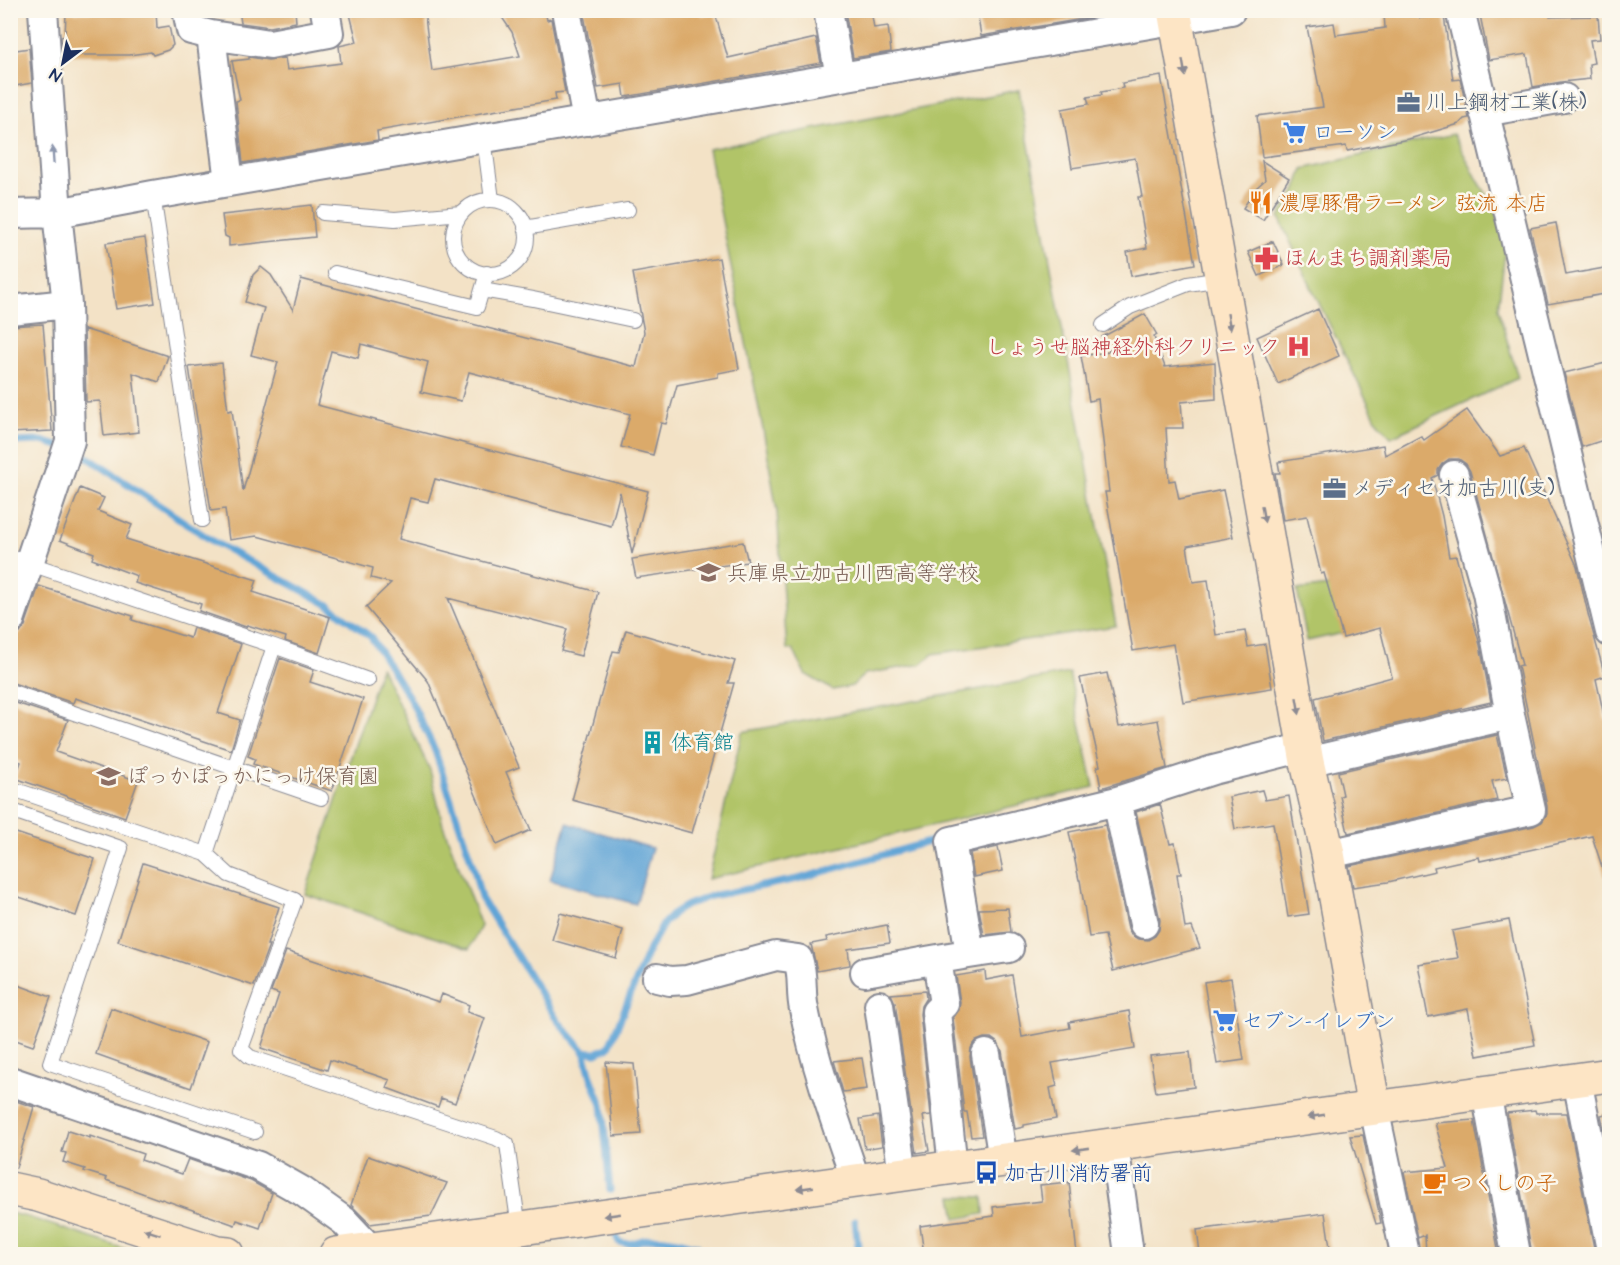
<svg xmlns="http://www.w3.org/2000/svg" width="1620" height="1265" font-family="'Architects Daughter','Klee One',sans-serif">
	<rect width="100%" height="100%" fill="#fbf7ec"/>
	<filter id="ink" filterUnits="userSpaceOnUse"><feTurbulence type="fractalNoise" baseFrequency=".0167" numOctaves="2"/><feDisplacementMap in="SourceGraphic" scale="12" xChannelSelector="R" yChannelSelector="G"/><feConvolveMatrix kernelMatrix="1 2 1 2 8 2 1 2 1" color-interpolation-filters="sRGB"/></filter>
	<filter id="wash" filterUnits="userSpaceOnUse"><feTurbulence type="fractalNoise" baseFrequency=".008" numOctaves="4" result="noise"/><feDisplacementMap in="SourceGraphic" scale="24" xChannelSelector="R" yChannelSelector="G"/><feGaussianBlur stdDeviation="1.35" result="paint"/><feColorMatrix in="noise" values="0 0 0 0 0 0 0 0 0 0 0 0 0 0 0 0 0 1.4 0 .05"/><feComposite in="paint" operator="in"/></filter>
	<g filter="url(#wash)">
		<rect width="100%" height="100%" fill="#f3e2c6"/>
		<path fill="#b1c467" stroke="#667a62" stroke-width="1.5" d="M1019 90 1116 626 933 654 922 664 865 674 852 686 833 690 805 674 793 649 787 650 777 512 766 445 708 149Z
			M1453 134 1479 182 1496 209 1506 244 1498 309 1518 378 1391 437 1377 421 1312 289 1279 217 1295 192 1303 169Z
			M1337 585 1348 632 1307 641 1297 590Z
			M381 667 430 770 443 825 481 926 469 949 305 894Z
			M1069 673 1094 787 708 879 742 732Z
			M952 1196 983 1197 984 1214 956 1219Z
			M10 1213 28 1217 140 1254H11Z"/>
		<path fill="#61a4d6" stroke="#3e6a9a" stroke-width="1.5" d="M567 823 652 848 636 904 550 880Z"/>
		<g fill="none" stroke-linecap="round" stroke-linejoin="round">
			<path stroke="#61a4d6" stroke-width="7" d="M10 442 42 441 61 447
				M74 451 83 454 214 542 327 604 371 637 409 697 434 748 474 869 481 898 557 1020 584 1051 591 1077 602 1105 610 1190
				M584 1051 596 1053 609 1047 649 949 664 923 675 912 687 905 711 896 798 879 946 837
				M855 1221 859 1254
				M616 1236 619 1242C632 1246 635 1241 648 1239 664 1237 681 1242 697 1246L695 1254"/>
		</g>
		<g id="blocks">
			<path fill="#dbaa6b" d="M124 10H156L157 28 169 26 173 45 168 50 153 55 151 52 129 55H63L61 37 65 36 66 13 124 12Z
				M239 10H295L296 22 270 27 241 23Z
				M349 10H424L432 71 520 56 512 32 497 10 545 11 547 20 551 19 565 92 555 93 556 100 377 131 378 140 243 163 236 101 240 100 232 61 249 59V57L268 60 285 58 287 70 341 63 339 46 357 42Z
				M583 10H701L702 16 715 13 728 58 816 38 821 63 625 97 623 84 598 88Z
				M845 10H871L874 28 888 26 891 52 853 58Z
				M977 10H1106V15L981 36Z
				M1479 10H1549L1550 17 1598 16 1600 39 1590 40 1594 63 1589 64 1590 79 1561 82 1533 87 1527 54 1489 60Z
				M1407 11 1408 15 1419 14 1420 18 1444 16 1453 80 1460 79 1469 118 1464 119 1459 124 1409 139 1347 151 1346 146 1262 157 1257 116 1323 107 1307 27 1334 23 1336 35 1385 28 1384 14Z
				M29 48 32 83 10 87V51Z
				M1161 76 1195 264 1131 276 1127 252 1147 248 1138 197H1142L1135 158 1072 168 1062 109 1089 104 1087 97 1102 95 1101 92 1123 88 1122 83Z
				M1262 161 1289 178 1263 220 1243 208 1256 188 1265 180Z
				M312 205 315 237 229 246V238L225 236 222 215Z
				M1556 223 1566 275 1610 267V293L1548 304 1530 228Z
				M145 238 155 303 116 309 106 243Z
				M1273 241 1284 265 1259 276 1248 252Z
				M719 258 739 369 718 373V377L677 385 666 424 661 423 653 455 621 447 630 414 469 372 461 401 421 392 428 362 361 344 358 358 331 351 317 405 648 491 632 554 620 492 611 526 435 479 428 502 410 498 399 539 598 592 581 656 561 651 567 629 448 598 519 767 506 772 531 830 497 845 428 681 366 607 391 583 371 578 373 568 257 536 229 540 225 509 211 511 189 367 222 363 228 411 232 410 243 491 278 362 251 355 264 308 245 302 253 275 261 267 271 275 293 310 301 279 636 367 644 332 633 273Z
				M1318 309 1339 356 1278 384 1257 337Z
				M1145 314 1157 335 1154 337 1165 367 1215 362 1216 399 1181 402 1183 428H1166L1169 481 1175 480 1179 499 1223 490 1233 537 1187 546 1193 582 1208 580 1216 635 1245 631 1248 647 1265 644 1272 688 1183 702 1173 644 1133 651 1105 492H1109L1098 399 1089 401 1081 356 1110 352 1102 337Z
				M43 324 52 431 10 433V326Z
				M84 329 168 356 159 382 133 373 139 432 104 436 100 401 86 402Z
				M1610 362V438L1582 447 1564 373Z
				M1467 410 1500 456 1524 448 1577 566 1589 618 1605 676 1596 679 1605 720 1610 719V879H1606L1592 836 1480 861 1479 857 1434 867 1435 871 1388 882 1353 887 1349 866 1534 826 1542 822 1547 814V806L1518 666 1522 665 1470 471 1466 464 1459 459H1449L1442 464 1438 470V475L1432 478 1442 516 1449 557 1456 556 1480 645 1491 702 1323 741 1315 698 1392 677 1380 628 1343 638 1324 573 1321 574 1307 516 1283 520 1275 473H1280L1278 462 1383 445 1385 455 1421 436 1424 440Z
				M80 488 104 498 98 511 132 525 126 539 257 580 253 592 330 617 319 653 285 641 286 637 247 625 246 627 199 611 201 604 135 583 137 576 92 559 94 553 60 540Z
				M743 542 748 562 636 578 632 559Z
				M39 586 133 616 132 620 190 638 193 628 241 644 218 713 240 720 231 750 75 698 73 703 10 682V636L20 633 25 626Z
				M626 630 735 661 728 683H734L692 833 572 800 613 651 619 652Z
				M280 658 314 670 310 682 363 699 332 791 253 764 255 759 248 756Z
				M1107 673 1119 727 1158 720 1167 768 1101 788 1097 767 1100 766 1080 678Z
				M10 701 68 720 56 752 138 781 125 817 15 778 21 762 10 758Z
				M1497 735 1507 778 1492 781 1497 800 1348 833 1340 796 1343 795 1338 772Z
				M1262 790 1265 800 1289 796 1309 914 1288 917 1273 823 1235 829 1229 797Z
				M1160 804 1170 844 1175 843 1181 874H1177L1185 928 1192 927 1200 948 1113 971 1105 935 1089 937 1080 880H1079L1069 832 1105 825 1128 928 1131 935 1138 939 1148 940 1155 936 1159 930 1160 920 1136 812Z
				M10 831 95 859 76 916 10 894Z
				M998 847 1003 871 974 877 970 853Z
				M143 863 279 907 267 945H269L254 986 118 941Z
				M1008 908 1011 932 984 935 979 909Z
				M560 913 623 930 616 958 552 940Z
				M1509 920 1535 1045 1477 1056 1468 1009 1428 1017 1418 964 1458 958 1452 931Z
				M887 925 890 943 848 949 850 965 817 971 811 944 827 941 826 937Z
				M286 951 439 1002 442 994 469 1005 467 1012 485 1018 455 1103 441 1098 438 1107 387 1088 390 1080 330 1060 327 1070 261 1048 279 994 271 991Z
				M985 971 986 980 1012 975 1022 1037 1070 1028 1069 1022 1129 1011 1135 1049 1052 1063 1057 1086 1050 1088 1056 1119 1024 1125V1127L1015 1129 1002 1051 998 1043 991 1038H984L976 1041 971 1048 970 1057 982 1136 971 1137 967 1112H964L953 1018 959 1010 960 1002 956 976Z
				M1231 978 1244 1060 1217 1064 1204 982Z
				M10 982 51 997 33 1046 10 1038Z
				M925 991 926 998 921 1006 920 1014 931 1115 923 1116 929 1151 917 1153 895 1003 891 994Z
				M111 1008 207 1042 191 1088 96 1054Z
				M1190 1052 1194 1087 1156 1092 1150 1056Z
				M862 1058 867 1089 843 1092 834 1061Z
				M606 1062 634 1064 641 1134 613 1136Z
				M16 1101 34 1107 16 1168 10 1167V1119Z
				M1535 1110 1536 1113H1567L1594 1248 1597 1254H1580L1579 1250 1549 1254H1532L1507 1113Z
				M1610 1113V1158L1601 1115Z
				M878 1116 882 1146 865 1149 860 1119Z
				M1474 1120 1499 1254H1426L1425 1235 1418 1238 1404 1172 1448 1168 1435 1123Z
				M68 1131 90 1138V1136L143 1154 141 1160 182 1174 188 1159 251 1181 272 1193 260 1228 237 1220 235 1225 162 1199 161 1200 106 1180 107 1178 84 1171 85 1169 63 1162 66 1153 62 1152Z
				M1363 1135 1381 1223 1376 1224 1350 1136Z
				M368 1156 447 1183 431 1216 370 1224 351 1205Z
				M1069 1182 1077 1254H924L920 1226 994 1216 993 1207 1042 1201 1040 1185Z
				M1325 1213 1331 1254H1200L1197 1230Z"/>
		</g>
	</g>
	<g filter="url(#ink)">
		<use href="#blocks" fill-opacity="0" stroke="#878892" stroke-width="1.5"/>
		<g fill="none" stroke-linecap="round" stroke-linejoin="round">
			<defs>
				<path id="lane" d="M484 138 492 200
					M153 195 202 520
					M453 237a37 37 0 1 1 74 0a37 37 0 1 1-74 0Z
					M323 213 395 219 461 213
					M525 228 628 210
					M335 273 477 307 487 273
					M482 290 533 299 633 320
					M1103 325 1130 307 1188 284 1221 279
					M10 557 274 646 368 680
					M10 691 321 798
					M10 788 206 854 229 875 295 900 241 1049 250 1057 496 1138 507 1144 519 1228
					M10 810 121 848 50 1063 255 1132
					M206 854 274 646"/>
				<path id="street" d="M187 10 191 30 211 35 229 182
					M566 10 587 121
					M828 10 840 77
					M1460 10 1610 632
					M211 35 270 44 329 33 325 10
					M1484 112 1564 98
					M10 214 57 213 153 195 1231 10
					M10 310 67 304
					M10 620 70 441 67 304 57 213 43 10
					M1307 762 1510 715
					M1117 801 1144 924
					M1328 854 1531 810 1510 715 1487 593 1454 475
					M970 953 951 841 1117 801 1213 770 1305 747
					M937 960 944 1004 936 1012 953 1167
					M865 972C913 964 961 954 1009 948
					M657 978 670 981 687 980 776 956 798 959C804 977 800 992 804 1009 815 1065 837 1126 856 1181
					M879 1005 903 1174
					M986 1054 1003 1160
					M1577 1080 1610 1245
					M10 1081 258 1166 302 1191 344 1221 375 1254
					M1486 1092 1516 1254
					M1374 1108 1405 1254
					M1114 1144 1129 1254"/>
				<path id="secondary" d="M1174 10 1307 762 1328 854 1374 1108
					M10 1189 38 1195 217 1253 228 1254
					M336 1254 1610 1075"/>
			</defs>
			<use href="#lane" stroke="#878892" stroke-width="16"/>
			<use href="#street" stroke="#878892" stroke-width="32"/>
			<use href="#secondary" stroke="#878892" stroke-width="36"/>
			<use href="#lane" stroke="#fff" stroke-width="14"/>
			<use href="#street" stroke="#fff" stroke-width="28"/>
			<use href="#secondary" stroke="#fde5c5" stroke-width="33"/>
		</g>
		<defs><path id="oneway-solid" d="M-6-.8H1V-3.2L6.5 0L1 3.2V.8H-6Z" transform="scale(1.5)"/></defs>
		<g fill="#8c8a92">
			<use href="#oneway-solid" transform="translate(1184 68) rotate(80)"/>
			<use href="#oneway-solid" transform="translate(1229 322) rotate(80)"/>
			<use href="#oneway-solid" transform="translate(1263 514) rotate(80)"/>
			<use href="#oneway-solid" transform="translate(1298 706) rotate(80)"/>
			<use href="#oneway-solid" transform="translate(1316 1116) rotate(172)"/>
			<use href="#oneway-solid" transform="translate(1081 1149) rotate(172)"/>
			<use href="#oneway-solid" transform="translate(805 1188) rotate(172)"/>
			<use href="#oneway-solid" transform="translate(612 1215) rotate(172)"/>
			<use href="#oneway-solid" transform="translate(152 1232) rotate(-162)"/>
		</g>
		<use fill="#8d97ae" href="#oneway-solid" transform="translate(53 155) rotate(-94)"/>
	</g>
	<defs>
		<symbol id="office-bare" viewBox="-9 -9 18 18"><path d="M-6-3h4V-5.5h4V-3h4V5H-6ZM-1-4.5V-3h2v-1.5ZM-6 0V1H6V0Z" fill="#5c6f8a" stroke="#fbf7ec" stroke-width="2.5" paint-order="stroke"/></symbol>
		<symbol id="supermarket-bare" viewBox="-9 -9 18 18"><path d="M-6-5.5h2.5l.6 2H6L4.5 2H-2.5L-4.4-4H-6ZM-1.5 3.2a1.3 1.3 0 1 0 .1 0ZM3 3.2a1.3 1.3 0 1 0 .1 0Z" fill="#3f7fe0" stroke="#fbf7ec" stroke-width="2.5" paint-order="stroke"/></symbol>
		<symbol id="restaurant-bare" viewBox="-9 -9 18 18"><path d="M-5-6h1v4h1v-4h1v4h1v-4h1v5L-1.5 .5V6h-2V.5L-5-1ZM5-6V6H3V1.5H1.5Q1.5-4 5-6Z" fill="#e8710a" stroke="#fbf7ec" stroke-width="2.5" paint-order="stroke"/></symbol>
		<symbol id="pharmacy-bare" viewBox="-9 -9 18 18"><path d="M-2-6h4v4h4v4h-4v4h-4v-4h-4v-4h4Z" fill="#e0444e" stroke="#fbf7ec" stroke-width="2.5" paint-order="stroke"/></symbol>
		<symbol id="hospital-bare" viewBox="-9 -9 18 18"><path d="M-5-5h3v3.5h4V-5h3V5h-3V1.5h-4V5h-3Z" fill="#e0444e" stroke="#fbf7ec" stroke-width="2.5" paint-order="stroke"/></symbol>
		<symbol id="school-bare" viewBox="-9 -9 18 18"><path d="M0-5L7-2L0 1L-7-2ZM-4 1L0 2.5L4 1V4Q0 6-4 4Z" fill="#8d6e63" stroke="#fbf7ec" stroke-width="2.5" paint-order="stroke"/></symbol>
		<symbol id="building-bare" viewBox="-9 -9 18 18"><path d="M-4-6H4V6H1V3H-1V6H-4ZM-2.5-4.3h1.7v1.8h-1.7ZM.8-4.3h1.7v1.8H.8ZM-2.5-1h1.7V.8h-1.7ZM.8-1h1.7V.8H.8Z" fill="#0f9aa8" stroke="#fbf7ec" stroke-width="2.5" paint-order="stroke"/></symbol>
		<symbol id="bus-bare" viewBox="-9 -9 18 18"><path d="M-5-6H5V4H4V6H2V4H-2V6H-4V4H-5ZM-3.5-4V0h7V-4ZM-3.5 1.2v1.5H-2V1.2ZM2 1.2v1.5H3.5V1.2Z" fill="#1a4fb4" stroke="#fbf7ec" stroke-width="2.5" paint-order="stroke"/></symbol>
		<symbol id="cafe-bare" viewBox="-9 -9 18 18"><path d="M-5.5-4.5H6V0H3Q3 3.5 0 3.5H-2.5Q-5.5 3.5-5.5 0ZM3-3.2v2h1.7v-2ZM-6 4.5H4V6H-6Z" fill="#e8710a" stroke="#fbf7ec" stroke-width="2.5" paint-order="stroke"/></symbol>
	</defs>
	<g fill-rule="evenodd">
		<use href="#office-bare" x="1392" y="86" width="33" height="33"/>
		<use href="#supermarket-bare" x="1278" y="116" width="33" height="33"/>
		<use href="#restaurant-bare" x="1244" y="186" width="33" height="33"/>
		<use href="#pharmacy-bare" x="1250" y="242" width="33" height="33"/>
		<use href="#hospital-bare" x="1282" y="330" width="33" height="33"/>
		<use href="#office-bare" x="1318" y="472" width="33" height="33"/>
		<use href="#school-bare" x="692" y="556" width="33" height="33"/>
		<use href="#building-bare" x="636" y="726" width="33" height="33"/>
		<use href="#school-bare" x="92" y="760" width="33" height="33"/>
		<use href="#supermarket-bare" x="1208" y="1004" width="33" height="33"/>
		<use href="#bus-bare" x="970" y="1156" width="33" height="33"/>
		<use href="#cafe-bare" x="1418" y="1166" width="33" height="33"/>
	</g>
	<g text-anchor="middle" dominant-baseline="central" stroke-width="5" stroke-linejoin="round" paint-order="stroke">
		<g font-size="21" fill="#4e5e75" stroke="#fbf7ec" text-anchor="start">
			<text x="1426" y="102">川上鋼材工業(株)</text>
			<text x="1352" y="488">メディセオ加古川(支)</text>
		</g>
		<g font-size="21" fill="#366cbe" stroke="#fbf7ec" text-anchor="start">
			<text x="1313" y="132">ローソン</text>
			<text x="1242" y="1021">セブン-イレブン</text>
		</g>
		<g font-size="21" fill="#c56008" stroke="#fbf7ec" text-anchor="start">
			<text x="1279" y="203">濃厚豚骨ラーメン 弦流 本店</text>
			<text x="1452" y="1183">つくしの子</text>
		</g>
		<g font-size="21" fill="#be3a42" stroke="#fbf7ec" text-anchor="start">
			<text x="1284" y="258">ほんまち調剤薬局</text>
			<text x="1280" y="347" text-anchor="end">しょうせ脳神経外科クリニック</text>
		</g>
		<g font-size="21" fill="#785e54" stroke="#fbf7ec" text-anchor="start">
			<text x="727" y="573">兵庫県立加古川西高等学校</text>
			<text x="127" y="776">ぽっかぽっかにっけ保育園</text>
		</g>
		<g font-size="21" fill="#0d838f" stroke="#fbf7ec" text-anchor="start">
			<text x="671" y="742">体育館</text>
		</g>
		<g font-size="21" fill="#164399" stroke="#fbf7ec" text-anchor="start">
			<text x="1005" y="1173">加古川消防署前</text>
		</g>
	</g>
	<rect width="1620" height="1265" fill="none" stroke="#fbf7ec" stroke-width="36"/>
	<g transform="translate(63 63) rotate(212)" stroke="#fbf7ec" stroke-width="4.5" paint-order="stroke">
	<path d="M0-4.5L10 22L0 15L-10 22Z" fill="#1b2f5e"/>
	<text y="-9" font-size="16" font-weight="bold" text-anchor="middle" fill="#1b2f5e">N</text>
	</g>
</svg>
